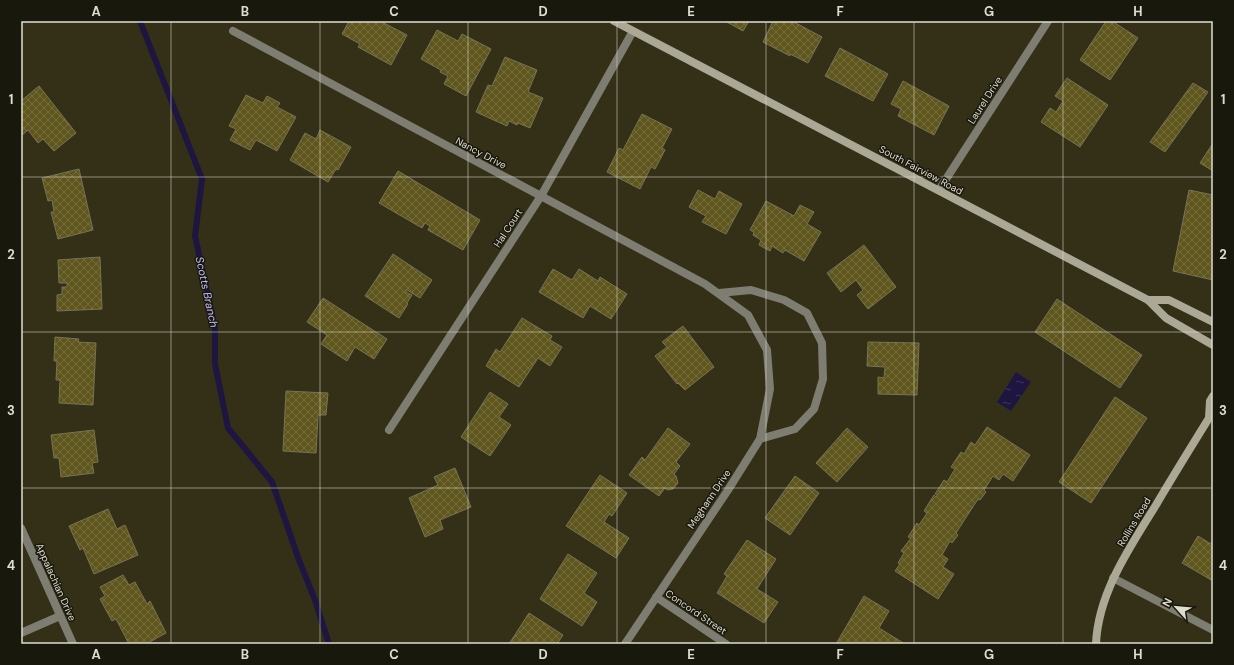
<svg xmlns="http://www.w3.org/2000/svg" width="1234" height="665" font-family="'DM Sans',sans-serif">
	<defs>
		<pattern id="water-ripples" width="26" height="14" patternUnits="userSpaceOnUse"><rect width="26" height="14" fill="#1e1540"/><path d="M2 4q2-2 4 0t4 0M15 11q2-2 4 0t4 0" fill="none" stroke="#3e375b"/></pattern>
		<pattern id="building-cross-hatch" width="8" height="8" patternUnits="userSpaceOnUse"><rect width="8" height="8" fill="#5e561c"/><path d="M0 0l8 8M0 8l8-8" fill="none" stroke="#756e3c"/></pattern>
	</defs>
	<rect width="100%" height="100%" fill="#343017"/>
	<path fill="url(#water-ripples)" d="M1016 372 1031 382 1011 411 997 402Z"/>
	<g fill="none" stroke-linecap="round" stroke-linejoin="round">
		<path stroke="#1e1540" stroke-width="6" d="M140 21 202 179 195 236 215 328V364L228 428 272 482 299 560 315 600 329 644"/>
	</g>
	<path fill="url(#building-cross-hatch)" stroke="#777358" d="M349 21H380L407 35 391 65 358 47 360 44 342 34Z
		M725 21H749L743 31Z
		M773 21H792L822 37 808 63 790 54V56L763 42Z
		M1106 21H1112L1138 38 1110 80 1080 60Z
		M437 30 458 41 462 34 491 49 466 96 444 84 448 76 440 72 441 70 421 59Z
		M840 48 888 74 873 101 825 76Z
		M505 57 537 70 528 92 543 98 530 128 518 123 517 125 509 121 507 126 476 112 488 85 492 86Z
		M1067 78 1108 105 1080 147 1041 122 1050 108 1056 112 1063 101 1055 96Z
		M903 81 949 106 934 135 898 116 901 109 891 104Z
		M1193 83 1208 92 1165 152 1150 142Z
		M39 86 76 133 54 151 43 139 38 143 28 130 21 136V101Z
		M246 95 263 103 267 96 280 103 277 107 296 117 277 151 256 140 250 150 230 140 236 129 229 126Z
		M642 114 672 129 662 148 665 150 655 169 651 167 640 189 607 172 619 148 623 150Z
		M320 130 351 147 338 170 336 169 328 182 290 160 305 133 316 139Z
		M1213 143V171L1200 163Z
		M79 169 93 230 58 239 51 212H54L52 200 48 201 42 178Z
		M398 171 480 220 463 250 428 230 430 226 425 223 422 228 379 203Z
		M698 190 715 199 719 191 742 204 726 234 702 222 706 216 689 207Z
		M1189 190 1213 195V280L1173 271Z
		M766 201 794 216 800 205 814 212 807 224 821 232 804 261 785 250 783 253 772 246 770 251 759 245 761 240 753 235 754 232 750 230Z
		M864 245 896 287 868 309 857 295 863 290 856 280 841 292 827 273Z
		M393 254 432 280 420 298 407 290 406 292 412 295 407 303 408 304 399 318 365 296Z
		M100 257 102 309 57 311V295L62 294V287H67V283H59L58 260Z
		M553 269 572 280 579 269 598 281 600 277 627 294 611 319 590 306 583 318 539 292Z
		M323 298 387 339 374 359 355 347 347 361 321 344 327 335 307 322Z
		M1057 299 1142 355 1120 388 1035 332Z
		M522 318 552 336 550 340 562 347 550 366 538 358 519 387 486 366 496 349 500 352Z
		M683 326 714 367 685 390 678 383 677 384 655 356 667 347 662 342Z
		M55 337 79 339 78 342 96 343 93 405 59 403 60 380H56L57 361H54Z
		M868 342 919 343 917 395 878 394V377L884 378 885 367 867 366Z
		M286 391 328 393 326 415H318L316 453 283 451Z
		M490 392 508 404 499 417 511 425 490 456 461 437Z
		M1115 397 1147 418 1091 503 1059 482Z
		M987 427 1030 455 1013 481 1003 474 999 480 993 476 984 490 986 492 980 500 978 499 956 533 958 535 952 543 950 541 942 555 948 559 943 567 954 574 938 599 895 571 900 564 898 563 904 553 901 551 911 538 908 537 917 523 919 525 927 513 924 511 934 495 936 497 938 496 935 494 944 480 947 482 955 469 951 467 961 452 964 454 971 442 975 445Z
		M668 428 690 444 676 462 680 466 674 474 676 476 678 483 673 489 667 490 665 488 659 496 629 475 642 457 645 460Z
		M847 428 868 447 837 482 816 463Z
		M94 430 98 462 92 463 94 473 61 477 59 458H54L51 435Z
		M455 468 471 507 440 520 443 529 425 537 409 498 438 485 434 477Z
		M600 475 627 493 612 516 609 514 604 522 629 538 616 558 566 526Z
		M795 476 819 493 790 535 765 518Z
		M108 509 117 529 125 525 138 555 94 574 83 548 80 550 69 526Z
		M1198 536 1211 544 1213 540V581L1182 563Z
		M747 540 776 559 757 589 778 602 764 623 717 593 727 576 724 574Z
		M568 554 597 573 584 593 597 602 582 626 540 599Z
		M123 575 129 585 135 582 147 604 150 601 166 633 146 644H129L116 619 112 621 100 599 105 596 100 587Z
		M864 596 889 611 879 628 905 644H836Z
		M529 613 563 635 557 644H509Z"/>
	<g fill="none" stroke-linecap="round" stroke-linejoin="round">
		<path stroke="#7e7d71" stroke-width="8" d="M233 31 705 284 748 315 767 350 770 389 760 439 728 490 625 644
			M939 190 1048 21
			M719 293 751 290 784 300 807 313 822 343 823 379 814 409 795 429 760 439
			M389 430 541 196 633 31
			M21 528 73 644
			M1113 578 1213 630
			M656 597 726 644
			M21 633 60 616"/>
		<path stroke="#aba995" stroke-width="8" d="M614 21 1148 300 1166 318 1213 345
			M1148 300H1169L1213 322
			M1096 644C1098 593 1130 547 1156 505 1173 476 1191 447 1209 418L1210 401 1213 396"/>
	</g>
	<path fill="none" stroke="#dfddcf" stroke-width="1" stroke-opacity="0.55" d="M171 21V644M320 21V644M468 21V644M617 21V644M766 21V644M914 21V644M1063 21V644M21 177H1213M21 332H1213M21 488H1213"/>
	<g text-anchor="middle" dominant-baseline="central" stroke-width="3" stroke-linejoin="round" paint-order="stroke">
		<g font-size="10" fill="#dfddcf" stroke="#19180d">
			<text transform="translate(985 100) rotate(-57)">Laurel Drive</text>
			<text transform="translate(481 153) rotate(28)">Nancy Drive</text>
			<text transform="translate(921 170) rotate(28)">South Fairview Road</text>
			<text transform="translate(508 228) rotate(-57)">Hal Court</text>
			<text transform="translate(709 499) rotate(-56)">Meghann Drive</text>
			<text transform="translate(1134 522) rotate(-59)">Rollins Road</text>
			<text transform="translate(56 582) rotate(66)">Appalachian Drive</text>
			<text transform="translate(696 612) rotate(34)">Concord Street</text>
		</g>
		<g font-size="11" font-style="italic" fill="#c1bbf9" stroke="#19180d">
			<text transform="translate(207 292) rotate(78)">Scotts Branch</text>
		</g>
	</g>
	<rect width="1234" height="665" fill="none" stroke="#19180d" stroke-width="44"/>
	<g transform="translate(1176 607) rotate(297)" stroke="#19180d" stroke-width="3" paint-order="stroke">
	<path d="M0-3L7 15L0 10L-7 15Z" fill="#dfddcf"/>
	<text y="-6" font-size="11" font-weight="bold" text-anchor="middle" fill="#dfddcf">N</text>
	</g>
	<rect x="22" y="22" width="1190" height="621" fill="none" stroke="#dfddcf" stroke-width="1.5"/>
	<g font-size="13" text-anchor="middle" font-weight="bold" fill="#dfddcf">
		<text x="96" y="16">A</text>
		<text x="245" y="16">B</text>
		<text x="394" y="16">C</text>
		<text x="543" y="16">D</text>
		<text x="691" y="16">E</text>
		<text x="840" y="16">F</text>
		<text x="989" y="16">G</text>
		<text x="1138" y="16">H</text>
		<text x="11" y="104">1</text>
		<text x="1223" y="104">1</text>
		<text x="11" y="259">2</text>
		<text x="1223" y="259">2</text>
		<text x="11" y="415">3</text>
		<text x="1223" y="415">3</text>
		<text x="11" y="570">4</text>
		<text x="1223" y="570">4</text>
		<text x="96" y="659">A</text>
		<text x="245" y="659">B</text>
		<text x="394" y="659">C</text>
		<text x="543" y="659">D</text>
		<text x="691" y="659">E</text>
		<text x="840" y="659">F</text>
		<text x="989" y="659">G</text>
		<text x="1138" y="659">H</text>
	</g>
</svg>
